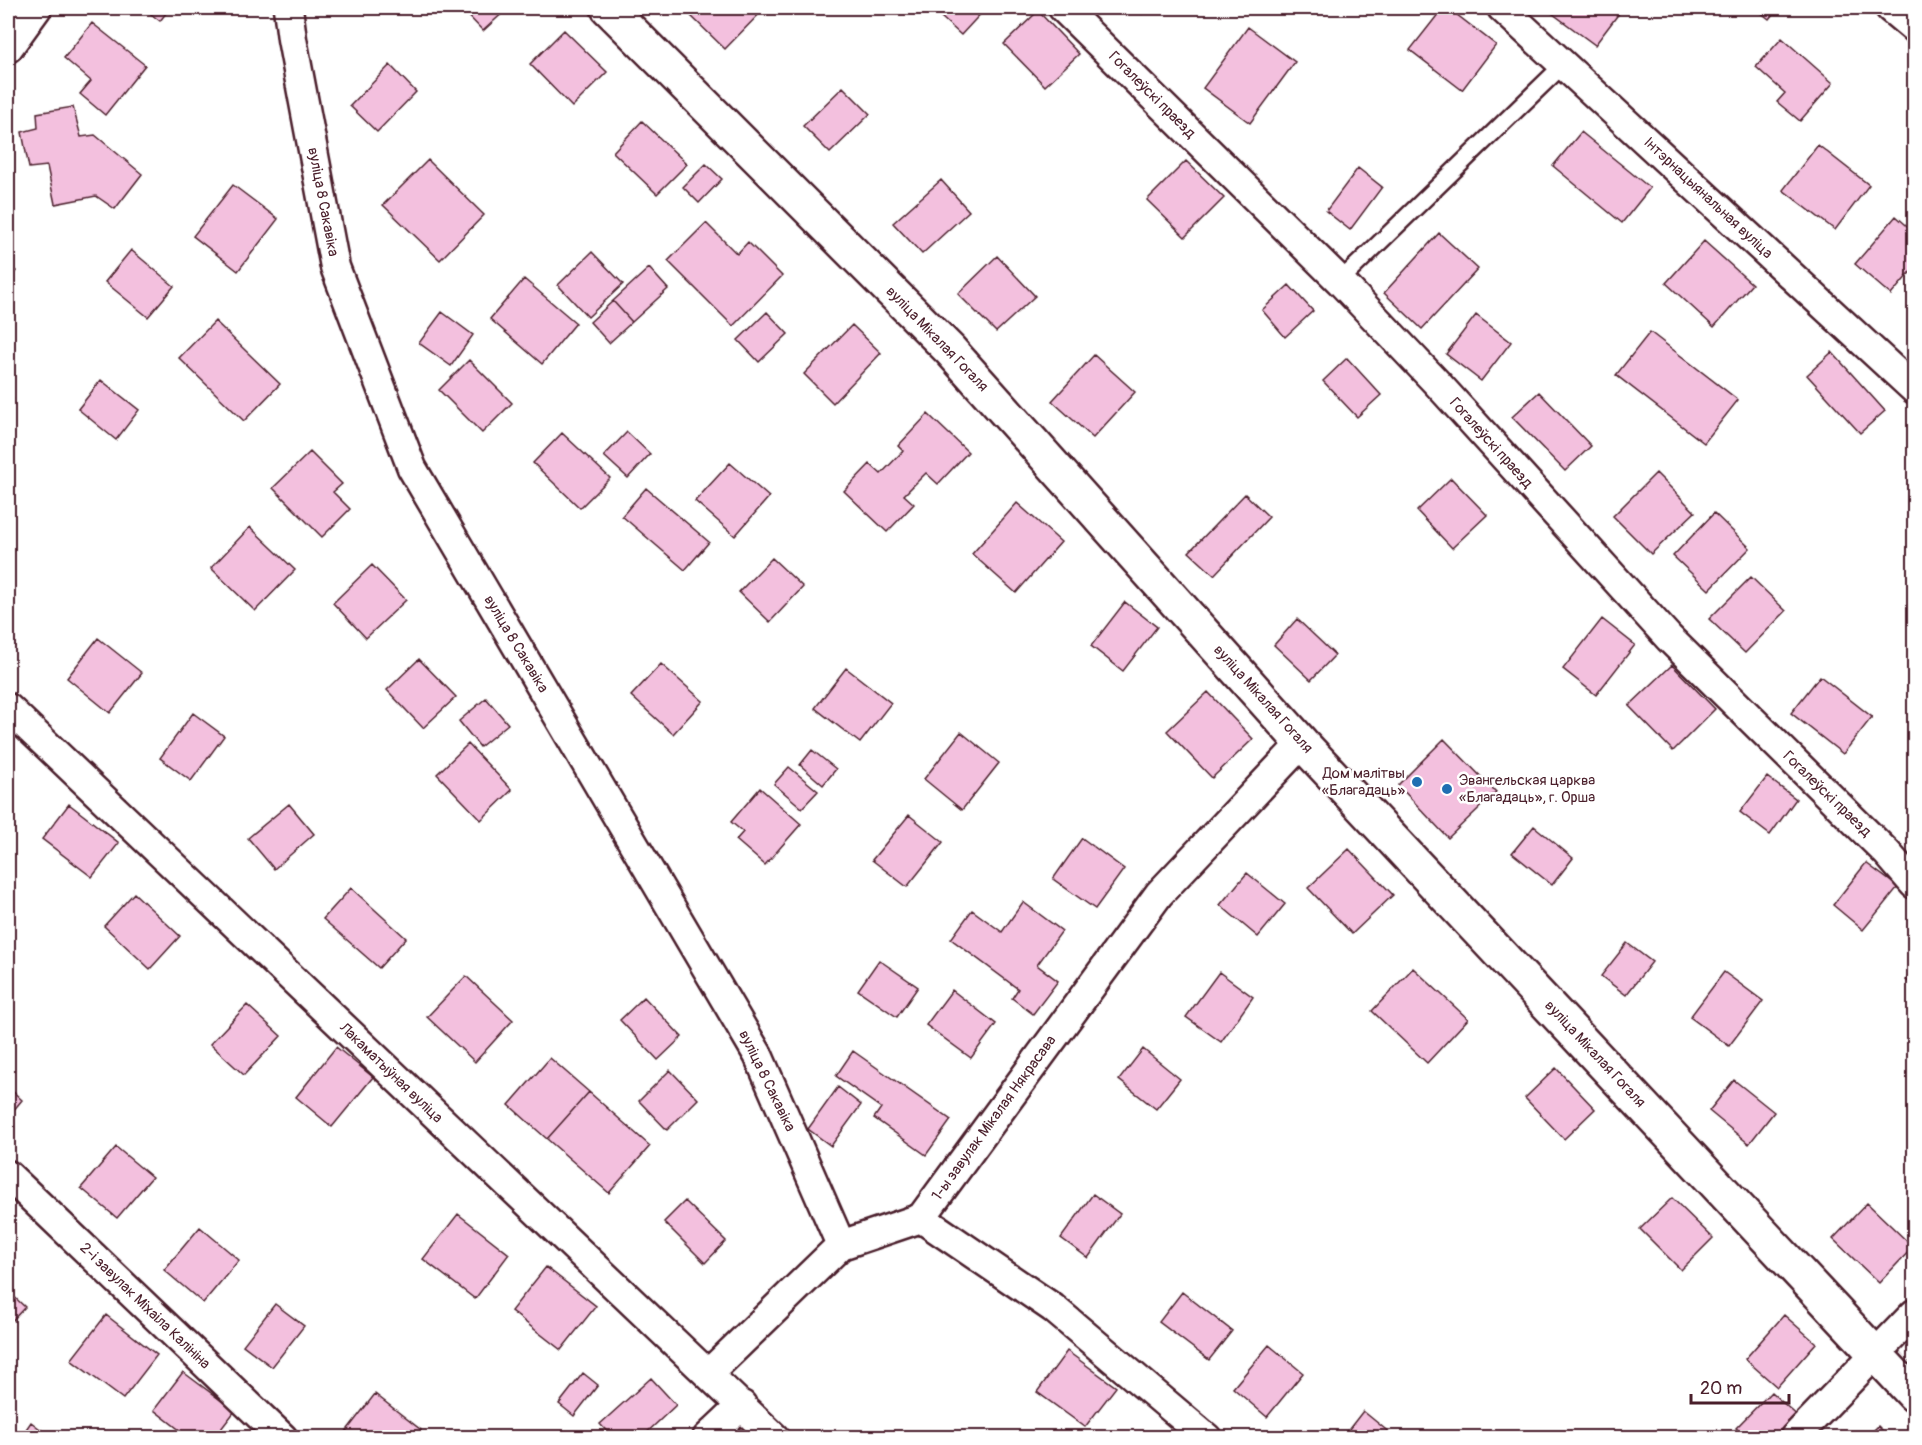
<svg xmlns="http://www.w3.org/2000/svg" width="1922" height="1445" font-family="Pangolin,sans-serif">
	<rect width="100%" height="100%" fill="#fff"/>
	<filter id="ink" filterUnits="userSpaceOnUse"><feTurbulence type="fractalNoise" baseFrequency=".0167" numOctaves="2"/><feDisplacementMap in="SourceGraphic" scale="12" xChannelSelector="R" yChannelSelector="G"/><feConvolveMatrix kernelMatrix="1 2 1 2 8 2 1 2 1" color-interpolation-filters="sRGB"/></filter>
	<g filter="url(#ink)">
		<path fill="#f3c0de" stroke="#4a1f2b" stroke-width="1.5" d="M143 8H170L160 21Z
			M461 8H508L483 31Z
			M695 8H765L725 49 689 14Z
			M931 8H986L961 35Z
			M1134 8H1146L1142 14Z
			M1443 8H1448L1496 45 1462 90 1410 50Z
			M1545 8H1623L1595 45Z
			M1755 8H1778L1769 19Z
			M1038 11 1079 54 1045 86 1004 44Z
			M92 23 145 65 105 115 80 94 91 81 64 58Z
			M1248 27 1295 62 1250 123 1203 88Z
			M564 30 607 72 572 107 530 64Z
			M1782 38 1833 83 1800 121 1777 102 1785 93 1756 67Z
			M390 65 416 92 377 132 350 106Z
			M843 87 870 114 830 153 803 126Z
			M73 107 81 137 95 135 142 174 115 209 96 196 55 204 47 166 29 168 22 132 38 128 37 113Z
			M642 121 687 164 657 194 613 152Z
			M1581 132 1650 188 1622 223 1553 166Z
			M1818 145 1869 185 1835 230 1783 190Z
			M428 160 484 215 440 260 383 205Z
			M1186 161 1224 198 1185 237 1147 200Z
			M706 164 722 179 699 203 683 187Z
			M1358 168 1382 187 1350 230 1326 211Z
			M941 180 969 211 922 254 893 223Z
			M233 185 278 219 238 271 193 236Z
			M1896 216 1914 232V268L1891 295 1855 264Z
			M706 223 737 254 748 242 782 276 733 326 668 261Z
			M1439 233 1478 269 1422 329 1384 293Z
			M1704 241 1752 284 1714 327 1666 283Z
			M131 250 174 286 148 317 105 282Z
			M592 252 623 284 588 317 558 285Z
			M997 256 1035 296 996 332 958 294Z
			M8 264 16 271 8 281Z
			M649 268 668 289 632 322 613 301Z
			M524 279 576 323 542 364 490 319Z
			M1289 285 1313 311 1285 337 1262 310Z
			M613 301 632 322 609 343 590 322Z
			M442 312 473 335 451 366 419 343Z
			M767 312 788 334 759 362 738 340Z
			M1476 315 1511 342 1481 381 1446 354Z
			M215 321 280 384 244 421 179 358Z
			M852 325 881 353 833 403 804 374Z
			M1650 332 1738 400 1704 443 1616 375Z
			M1832 352 1885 411 1860 433 1807 375Z
			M1094 355 1135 392 1093 438 1052 401Z
			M1347 358 1381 395 1357 417 1323 381Z
			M469 360 512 403 482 433 439 390Z
			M101 380 139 410 116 440 78 409Z
			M1539 392 1591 446 1565 471 1512 417Z
			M8 395 13 399 8 407Z
			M928 414 968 452 938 484 926 473 904 495 914 504 887 532 844 491 870 464 881 474 903 451 898 446Z
			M627 432 650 454 628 478 604 456Z
			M562 433 610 478 580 508 533 463Z
			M310 452 342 484 333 492 350 509 322 537 273 488Z
			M730 463 769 497 735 536 695 501Z
			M1656 473 1695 512 1651 554 1613 516Z
			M1451 478 1487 515 1452 548 1417 511Z
			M646 488 709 542 685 570 622 516Z
			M1245 494 1269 517 1214 575 1189 552Z
			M1017 503 1061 542 1016 593 972 554Z
			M1714 513 1750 548 1709 590 1673 556Z
			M250 527 295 570 255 611 211 568Z
			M772 558 803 587 770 622 739 592Z
			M372 565 406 600 366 638 333 603Z
			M1751 577 1786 611 1745 653 1709 619Z
			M1125 602 1157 627 1123 671 1091 646Z
			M1297 619 1335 655 1311 680 1274 645Z
			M1602 619 1635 645 1596 695 1563 669Z
			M98 638 142 673 110 713 67 678Z
			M419 659 456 697 423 728 387 690Z
			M661 664 703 701 673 734 631 696Z
			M1672 665 1715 709 1673 751 1629 706Z
			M846 668 891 703 860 743 815 708Z
			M1820 676 1872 717 1843 754 1791 713Z
			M1208 692 1253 739 1212 778 1167 731Z
			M486 698 508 724 480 747 459 721Z
			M193 713 224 736 191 781 160 758Z
			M961 732 999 763 962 810 924 779Z
			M1444 739 1496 792 1448 838 1398 785Z
			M468 744 512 790 481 820 437 774Z
			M812 750 836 769 823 785 800 765Z
			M789 767 818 791 802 808 774 784Z
			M1767 777 1796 799 1770 835 1740 812Z
			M760 788 801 824 765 865 736 840 743 832 731 822Z
			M69 804 119 843 92 877 42 839Z
			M289 804 314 834 274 869 248 838Z
			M909 815 943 842 907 887 872 860Z
			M1534 826 1573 858 1552 885 1512 853Z
			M1082 838 1124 869 1095 909 1053 879Z
			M1349 849 1393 895 1352 934 1308 888Z
			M1866 863 1898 887 1863 930 1833 905Z
			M1247 873 1285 904 1258 937 1220 905Z
			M351 888 406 938 379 968 323 919Z
			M134 893 180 936 150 969 104 926Z
			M1023 902 1062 931 1037 965 1058 981 1033 1014 1012 998 1018 989 951 939 972 910 1002 932Z
			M1627 943 1652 962 1626 995 1601 976Z
			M879 960 918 987 897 1017 858 990Z
			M1413 968 1468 1019 1427 1063 1372 1011Z
			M1914 969V986L1906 980Z
			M1219 972 1253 997 1221 1042 1186 1017Z
			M1724 972 1763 1001 1729 1046 1690 1017Z
			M466 976 513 1020 475 1062 427 1017Z
			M952 990 996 1024 971 1058 926 1025Z
			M644 997 682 1037 658 1060 620 1020Z
			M247 1005 281 1036 244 1075 210 1044Z
			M336 1047 373 1077 332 1127 296 1097Z
			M1143 1049 1180 1079 1156 1109 1119 1080Z
			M853 1051 951 1120 926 1155 874 1118 881 1108 836 1076Z
			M550 1058 589 1092 547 1139 509 1105Z
			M1556 1068 1595 1109 1564 1139 1525 1098Z
			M670 1070 698 1099 667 1130 639 1101Z
			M1734 1080 1774 1112 1749 1144 1709 1111Z
			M8 1087 22 1100 8 1117Z
			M838 1087 861 1105 831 1146 808 1129Z
			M589 1092 650 1146 609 1193 547 1139Z
			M116 1147 152 1177 117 1218 81 1188Z
			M1093 1194 1120 1214 1088 1258 1061 1238Z
			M1672 1198 1713 1238 1681 1270 1640 1229Z
			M685 1201 726 1241 705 1263 664 1222Z
			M1867 1203 1913 1247 1879 1283 1833 1239Z
			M458 1214 509 1254 475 1299 423 1259Z
			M200 1227 239 1260 203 1303 164 1270Z
			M546 1267 596 1306 561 1350 511 1311Z
			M8 1291 25 1307 8 1325Z
			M1182 1292 1232 1331 1209 1360 1159 1322Z
			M275 1304 304 1326 272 1367 243 1345Z
			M106 1315 157 1355 123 1399 71 1360Z
			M1784 1315 1816 1343 1777 1387 1745 1359Z
			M1269 1345 1303 1373 1267 1417 1233 1388Z
			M1067 1351 1116 1387 1085 1427 1037 1392Z
			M183 1372 235 1411 214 1438H190L154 1410Z
			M583 1373 598 1385 574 1416 559 1404Z
			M651 1378 676 1405 641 1438H613L600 1424Z
			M1771 1392 1801 1419 1783 1438H1747L1736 1428Z
			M375 1394 421 1430 415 1438H341Z
			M1363 1411 1390 1433 1386 1438H1342Z
			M31 1422 52 1438H20Z
			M1878 1426 1890 1438H1866Z"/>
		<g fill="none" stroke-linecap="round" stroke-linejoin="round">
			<defs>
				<path id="lane" d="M1340 281 1564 64"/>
				<path id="street" d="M288 8 292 39 335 267 412 468 758 1055 841 1245
					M1063 8 1340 281 1437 383 1669 638 1887 853 1914 884
					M1502 8 1914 389
					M1890 8 1914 28
					M8 48 37 8
					M8 708 775 1438
					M8 1175 283 1438
					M921 1218 1159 894 1302 743
					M921 1218 1053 1308 1207 1438
					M708 1374 841 1245 921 1218
					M707 1438 742 1405
					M1794 1438 1914 1314"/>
				<path id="secondary" d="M608 8 950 350 1302 743 1914 1395"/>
			</defs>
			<use href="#lane" stroke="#4a1f2b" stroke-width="20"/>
			<use href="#street" stroke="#4a1f2b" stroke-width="33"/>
			<use href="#secondary" stroke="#4a1f2b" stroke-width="38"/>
			<use href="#lane" stroke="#fff" stroke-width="15"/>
			<use href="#street" stroke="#fff" stroke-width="28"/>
			<use href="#secondary" stroke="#fff" stroke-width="33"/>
		</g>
	</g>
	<g fill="#1f6fb2" stroke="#fff" stroke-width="2">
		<circle cx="1417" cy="782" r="6"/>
		<circle cx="1447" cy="789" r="6"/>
	</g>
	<g text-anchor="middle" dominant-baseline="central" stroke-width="5" stroke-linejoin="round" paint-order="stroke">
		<g font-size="15" fill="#4a1f2b" stroke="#fff">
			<text transform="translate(1152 95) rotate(45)">Гогалеўскі праезд</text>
			<text transform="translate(1708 198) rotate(43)">Інтэрнацыянальная вуліца</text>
			<text transform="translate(323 202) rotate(79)">вуліца 8 Сакавіка</text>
			<text transform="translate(937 339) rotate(46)">вуліца Мікалая Гогаля</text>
			<text transform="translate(1491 443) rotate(48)">Гогалеўскі праезд</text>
			<text transform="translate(516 644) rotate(59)">вуліца 8 Сакавіка</text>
			<text transform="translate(1263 699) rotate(48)">вуліца Мікалая Гогаля</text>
			<text transform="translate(1827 794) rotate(44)">Гогалеўскі праезд</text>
			<text transform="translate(1595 1054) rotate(47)">вуліца Мікалая Гогаля</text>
			<text transform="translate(391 1073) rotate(44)">Лакаматыўная вуліца</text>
			<text transform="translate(767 1081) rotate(64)">вуліца 8 Сакавіка</text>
			<text transform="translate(994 1118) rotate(-54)">1-ы завулак Мікалая Някрасава</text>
			<text transform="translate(145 1306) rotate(44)">2-і завулак Міхаіла Калініна</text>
		</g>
		<g font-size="15" fill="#4a1f2b" stroke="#fff" text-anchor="end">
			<text x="1405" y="773">Дом малітвы<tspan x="1405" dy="17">«Благадаць»</tspan></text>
			<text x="1459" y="780" text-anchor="start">Эвангельская царква<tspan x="1459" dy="17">«Благадаць», г. Орша</tspan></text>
		</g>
	</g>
	<rect width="1922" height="1445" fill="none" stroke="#fff" stroke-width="30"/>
	<rect x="15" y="15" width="1892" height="1415" fill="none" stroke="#4a1f2b" stroke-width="2" filter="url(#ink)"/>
	<path d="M1691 1394v9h98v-9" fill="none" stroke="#4a1f2b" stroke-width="3"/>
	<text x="1700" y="1394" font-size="18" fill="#4a1f2b" stroke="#ffffff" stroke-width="4.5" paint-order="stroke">20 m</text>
</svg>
